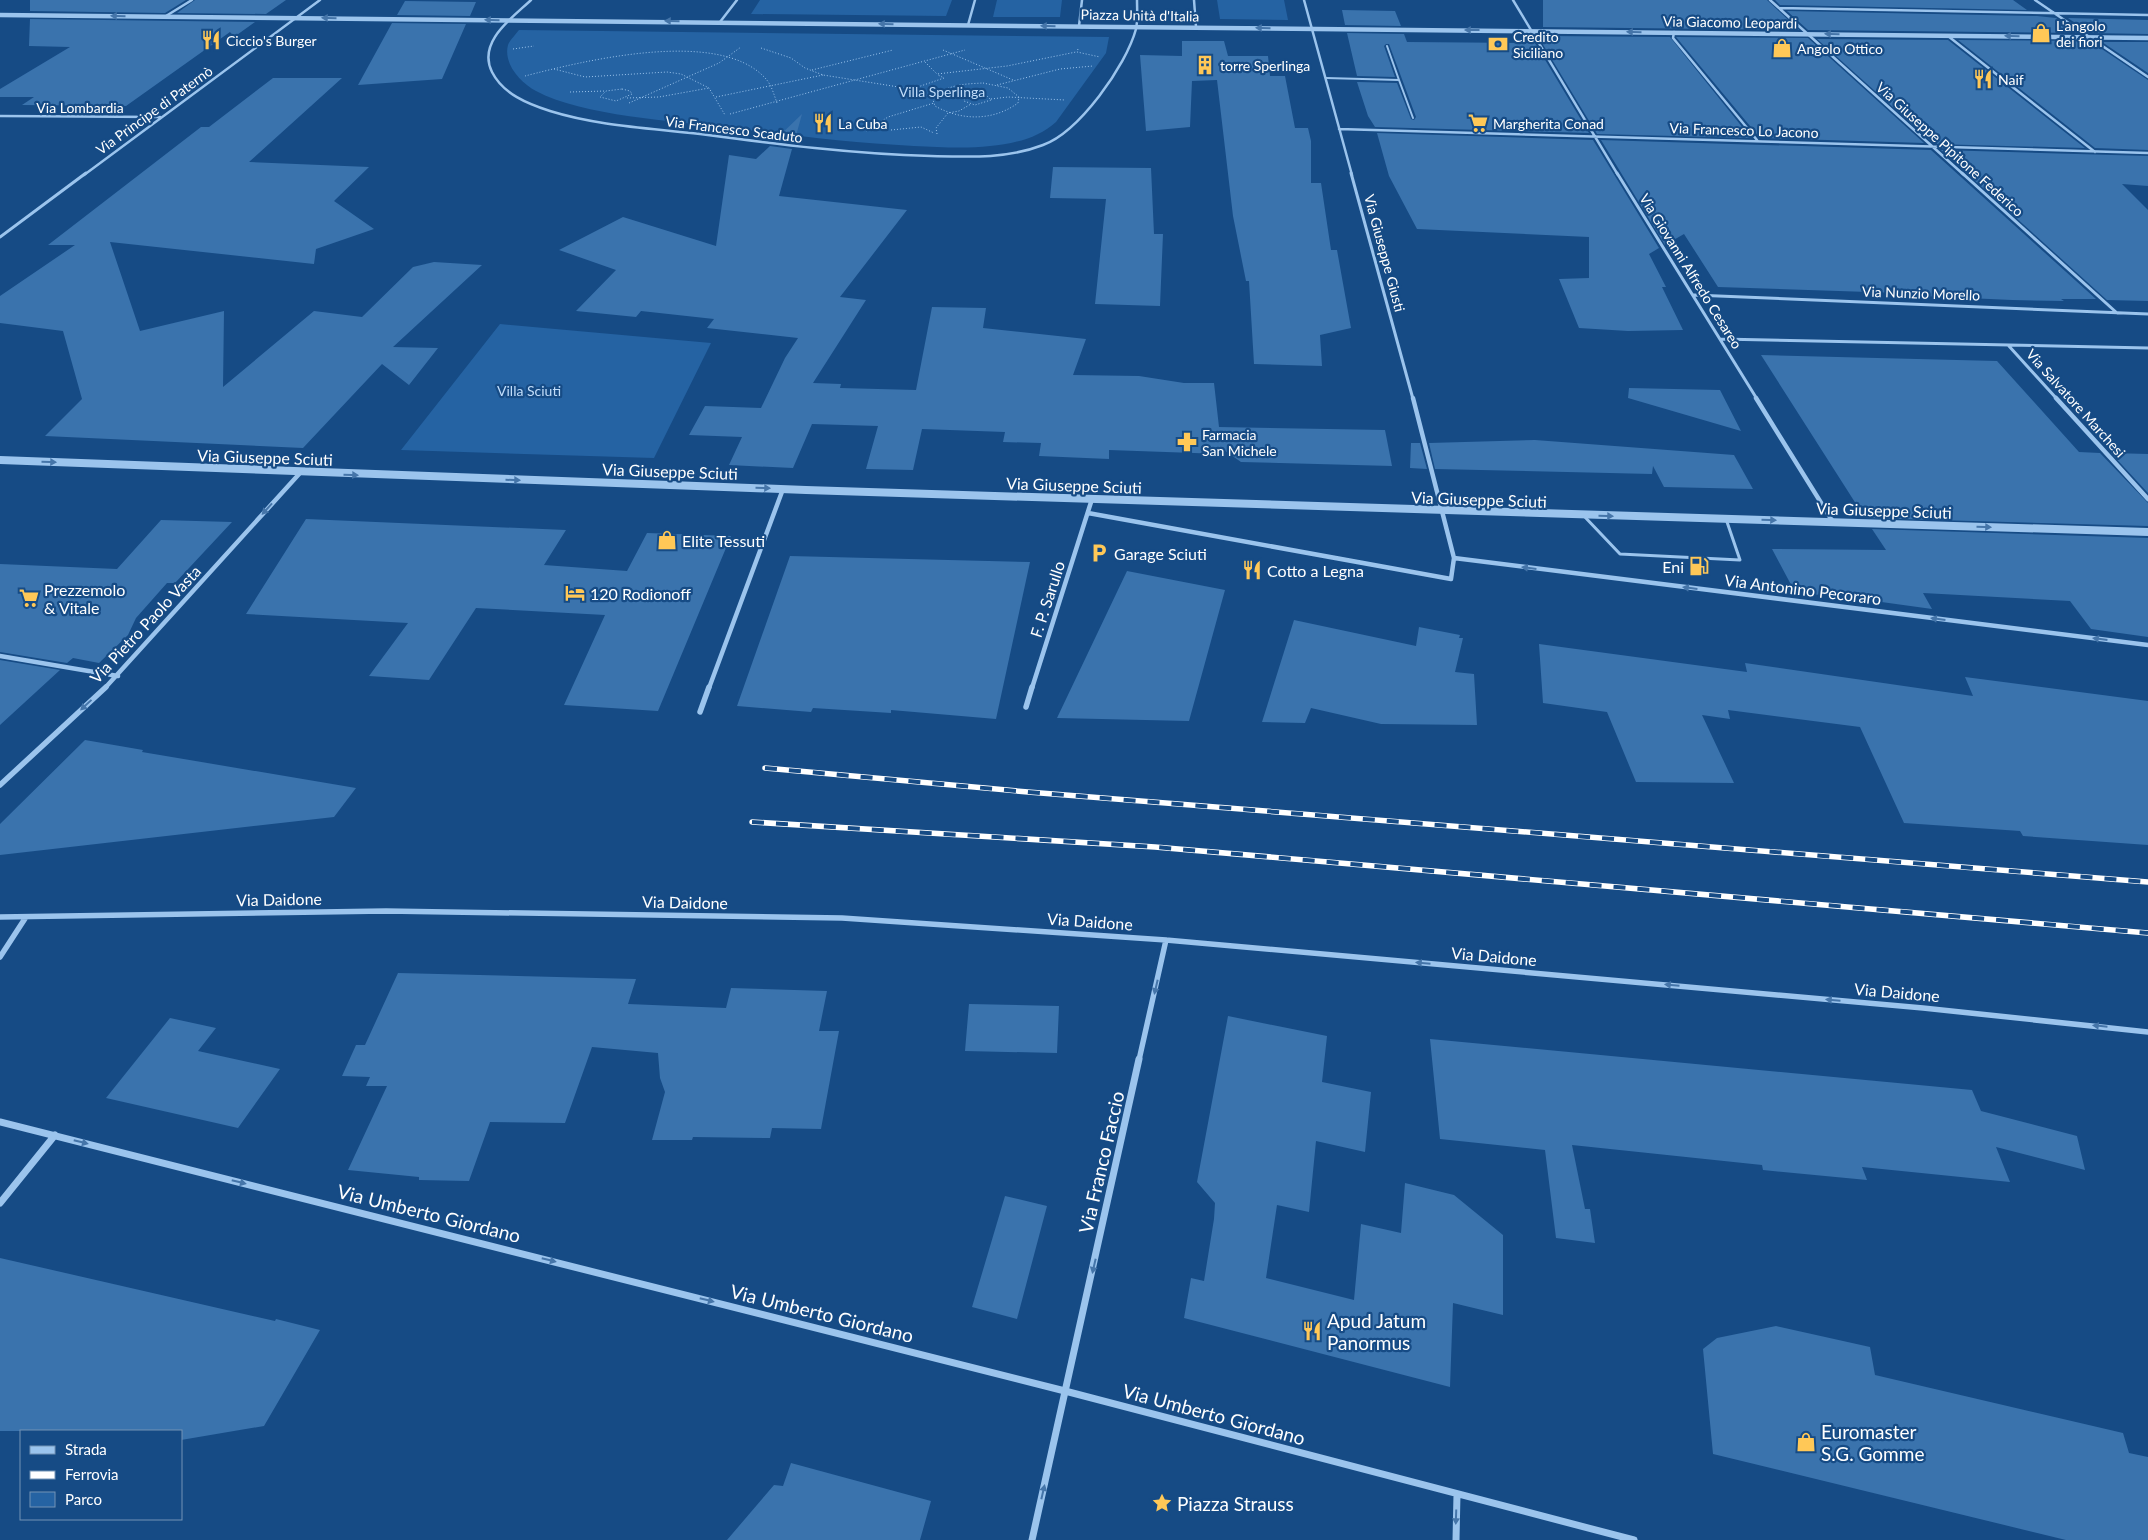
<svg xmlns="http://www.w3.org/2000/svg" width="2148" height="1540" font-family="Lato,sans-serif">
	<rect width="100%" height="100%" fill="#164b85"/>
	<path fill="#2563a3" d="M760 0H952L946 16 751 14Z
		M997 0H1062L1060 17H993Z
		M1217 0H1284L1288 20 1220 19Z
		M519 30 1109 37 1106 53 1056 122C1039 138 1013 144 990 146 965 149 939 147 914 146 851 143 791 135 729 128 675 121 582 116 536 91 521 83 503 64 508 45 510 40 516 34 519 30Z
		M500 324 711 343 654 458 401 450Z"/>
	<path fill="#3a73ad" d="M30 0H186L165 13 30 11Z
		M195 0H286L266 14 177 13Z
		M1543 0H1767L1799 30 1543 27Z
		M1775 0H2013L2027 10 1780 5Z
		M405 1 476 2 470 16 397 15Z
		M1342 10 1395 11 1401 26 1345 25Z
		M1787 11 2037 16 2056 18 2078 33 1808 30Z
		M2068 18 2148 20V34L2089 33Z
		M30 19 255 22 234 37 230 32 126 106 22 105 34 97H0V89L70 47 29 46Z
		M392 23 466 24 442 79 358 85Z
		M1347 33 1404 34 1407 42 1535 43 1589 133 1375 127 1368 116 1357 82 1397 83 1411 119 1414 120 1416 117 1389 44H1386L1384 46 1395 77 1357 76Z
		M1548 36 1670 37 1751 138 1597 134 1542 43H1551Z
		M1676 37 1808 38 1924 143 1760 138Z
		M1817 39 1948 40 2085 148 1934 144Z
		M1958 40 2090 41 2148 80V150L2095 148Z
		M1182 41H1224L1228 56H1268L1270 76H1285L1295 128H1308L1311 141V183H1321L1331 250H1337L1351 328 1320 335 1322 366 1254 364 1249 281H1246L1233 216 1217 80 1192 81 1190 127 1146 131 1140 55 1182 56Z
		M2102 42H2148V73Z
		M273 78H342L249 162 369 167 334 201 374 229 316 249 314 264 110 242 140 331 224 311 223 387 314 311 362 317 413 267 434 262 482 265 393 347 438 348 409 385 382 364 303 448 45 436 82 399 63 331 0 323V296L75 245H48L201 127H209Z
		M802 114 794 143 775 140Z
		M1377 133 1593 140 1659 248 1649 254 1666 287H1662L1683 330 1628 331 1579 328 1559 279 1589 278V237L1417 229 1389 176Z
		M1601 140 1931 150 2096 299H2061L2064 301 2012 300 1900 295 1899 293 1718 287 1684 234 1665 245Z
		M770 146 792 149 779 196 907 210 840 297 866 300 813 383 841 384 840 388 916 390 932 307 986 308 983 328 1086 339 1073 375 1139 376 1184 383H1214L1219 427 1385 430 1392 466 1241 462 1221 448 1222 454 1109 450V459L1039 456 1041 443 1003 442 1005 432 922 429 913 470 866 469 878 426 812 424 793 468 729 465 742 437 689 435 705 406 761 408 785 358 798 338 707 328 714 319 641 311 636 317 576 311 616 270 559 250 623 217 716 246 729 155 756 159Z
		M1941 150 2148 156V186L2122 184 2148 210V301L2107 300Z
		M1053 167 1151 168 1154 234H1163L1160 306 1095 304 1106 199 1050 198Z
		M1761 355 1997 361 2079 452 2100 453 2148 503V526L1865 518Z
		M1629 388 1720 390 1741 431 1628 398Z
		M1535 440 1734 455 1753 489 1664 487 1653 466 1652 474 1435 469 1429 443Z
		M1411 443H1420L1427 469 1410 468Z
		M2111 453 2148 454V493Z
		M306 519 566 530 544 565 627 571 647 533 731 536 658 711 564 705 605 615 476 608 429 680 369 676 408 623 246 614Z
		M161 520 232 522 175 583H167L136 618 128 635 99 663 73 658 67 663 0 652V564L117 569Z
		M1872 529 2148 538V637L2091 629 2070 601 1923 593 1932 609 1867 600 1865 596 1796 594 1772 549 1886 550Z
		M790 556 1030 562 996 719 891 710V713L813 708 811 712 737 706Z
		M1127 571 1225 590 1189 721 1057 718Z
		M1294 620 1416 646 1419 627 1460 635 1459 638H1463L1455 672 1474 674 1477 725 1381 724 1311 708 1305 723 1262 722Z
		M1539 644 1747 672 1745 663 1973 696 1965 677 2148 701V845L2023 836 2020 831 1904 823 1860 727 1728 710 1730 719 1702 715 1734 783 1636 782 1607 712 1543 703Z
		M0 660 60 670 0 725Z
		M85 740 143 750 142 752 356 788 334 817 0 855V824Z
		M398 973 636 979 628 1004 726 1008 731 988 827 991 819 1031H839L821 1129 772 1128 770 1138 693 1137 692 1140H652L665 1092 660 1078 658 1053 592 1047 565 1123 490 1122 469 1181 419 1180V1177L348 1170 387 1086H366L370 1077 342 1076 356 1045H365Z
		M969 1004 1059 1006 1057 1053 965 1051Z
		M1228 1016 1327 1036 1322 1082 1371 1092 1365 1152 1316 1141 1309 1212 1277 1205 1266 1278 1354 1300 1361 1224 1401 1233 1405 1183 1454 1195 1503 1235V1315L1453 1303 1450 1387 1184 1318 1191 1278 1204 1281 1214 1219 1215 1203 1197 1182Z
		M170 1018 216 1028 198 1051 280 1069 238 1128 106 1098Z
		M1430 1039 1972 1090 1981 1111 2077 1136 2085 1170 1996 1147 2010 1182 1862 1167 1867 1180 1763 1170 1762 1165 1572 1145 1585 1209H1590L1595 1243 1556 1238 1545 1150 1440 1139Z
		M1005 1196 1047 1206 1017 1319 972 1307Z
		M0 1258 275 1321 276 1319 320 1330 264 1426 181 1440V1431H0Z
		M1776 1326 1870 1347 1875 1375 2123 1433 2129 1453 2148 1457V1540H2066L1713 1454 1703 1349 1717 1338Z
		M791 1463 931 1501 920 1540H727L774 1485 783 1486Z"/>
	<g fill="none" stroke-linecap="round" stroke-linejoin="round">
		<path stroke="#9bc4ed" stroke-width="1" stroke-dasharray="1 2" stroke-linecap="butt" d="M761 48 791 58 805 68 823 75 905 88 935 98
			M513 49 534 46
			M1078 49 1077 52 1100 57
			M943 50 1013 80
			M925 62 937 74 1007 66 1076 52
			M554 69 585 77 667 72 681 74 709 88 725 115
			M812 70 893 50
			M525 76C583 61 720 27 766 79 772 86 774 95 777 103
			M983 83 1008 88 1019 97 1018 103C993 121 962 121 935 106L933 100C945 84 965 84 983 83Z
			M997 85 1060 69 1093 66
			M958 86 957 89 971 95
			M622 89 630 91 632 94 616 101 600 97 606 91Z
			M909 90 944 78 938 75
			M570 92 606 91
			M975 94 987 96 991 100 975 105 964 101 965 97Z
			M716 97 823 75
			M627 98 659 97 709 88
			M991 99 1008 97 1065 100
			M629 103 719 63 741 47
			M730 114 965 50
			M891 130 921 127 934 133
			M866 131 888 117 934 103
			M937 134 936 128 948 113 959 111 971 104"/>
		<path stroke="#9bc4ed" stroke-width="2" d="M1387 46 1399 80
			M1326 78 1399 80 1413 118"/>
		<path stroke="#9bc4ed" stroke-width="3" d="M1583 515 1620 554 1740 560 1726 519"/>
		<path stroke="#9bc4ed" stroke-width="2.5" d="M531 0C512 18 477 42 492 72 503 94 528 104 550 111 598 126 650 128 700 134 776 144 853 154 931 156 968 157 1007 159 1043 145 1079 132 1126 66 1136 29 1138 20 1137 10 1137 0
			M1194 0 1196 27
			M1304 0 1352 175
			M1513 0 1618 175
			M1770 0 1964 175
			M2035 0 2148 77
			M1779 8 2148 15
			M166 16 192 0
			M720 22 737 0
			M968 25 975 0
			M1079 26 1082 0
			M1674 32 1673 38 1757 140
			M1948 36 2095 152
			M0 116 160 117
			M1339 129 2148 153
			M84 175 320 0"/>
		<path stroke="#9bc4ed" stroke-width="3" d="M1351 173 1413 399
			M1617 173 1757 399
			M1962 173 2117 313
			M0 237 86 173
			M1694 295 2148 314
			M1720 339 2148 348
			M2008 345 2057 399"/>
		<path stroke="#9bc4ed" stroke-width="4.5" d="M1756 398 1833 522
			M2056 398 2148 499
			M1088 513 1451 579 1454 558 1413 398
			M1454 558 2148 645
			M0 656 118 676
			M105 688 300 473
			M709 688 783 489
			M1032 688 1092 499"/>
		<path stroke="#9bc4ed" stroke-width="5.5" d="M1026 707 1032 687
			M700 712 709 687
			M0 785 106 687
			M0 917 386 911 842 918 1166 940 1923 1008 2148 1032
			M0 957 26 917
			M1139 1060 1166 940"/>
		<path stroke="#9bc4ed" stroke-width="7" d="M0 1122 1065 1391 1634 1540
			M0 1203 55 1135
			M1032 1540 1139 1059
			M1456 1540 1457 1494"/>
		<path stroke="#9bc4ed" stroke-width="4.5" d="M0 15 2148 38"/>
		<path stroke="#9bc4ed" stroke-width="8" d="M0 460 806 490 2148 532"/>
		<defs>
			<path id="rail" d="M765 768 1028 792 2148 882
				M752 822 1155 847 2148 933"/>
		</defs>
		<use href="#rail" stroke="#fff" stroke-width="5.5"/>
		<use href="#rail" stroke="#164b85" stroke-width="4" stroke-dasharray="12" stroke-linecap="butt"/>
	</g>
	<defs><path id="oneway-solid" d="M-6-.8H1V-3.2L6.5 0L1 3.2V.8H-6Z" transform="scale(1.25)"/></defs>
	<g fill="#4575a9">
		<use href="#oneway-solid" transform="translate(118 16) rotate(-179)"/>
		<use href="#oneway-solid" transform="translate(329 18) rotate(-179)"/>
		<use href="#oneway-solid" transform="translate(492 20) rotate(-179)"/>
		<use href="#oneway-solid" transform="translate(672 21) rotate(-179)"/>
		<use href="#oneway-solid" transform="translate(886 24) rotate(-179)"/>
		<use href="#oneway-solid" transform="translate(1048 26) rotate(-179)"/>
		<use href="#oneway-solid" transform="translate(1263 28) rotate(-179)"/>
		<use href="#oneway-solid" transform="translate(1472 30) rotate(-180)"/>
		<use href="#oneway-solid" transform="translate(1634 32) rotate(-179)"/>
		<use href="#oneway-solid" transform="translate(1832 34) rotate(-179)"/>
		<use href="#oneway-solid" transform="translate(2012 36) rotate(-179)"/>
		<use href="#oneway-solid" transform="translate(49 462) rotate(2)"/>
		<use href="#oneway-solid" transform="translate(351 475) rotate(2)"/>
		<use href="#oneway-solid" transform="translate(513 480) rotate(2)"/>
		<use href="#oneway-solid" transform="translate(763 488) rotate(2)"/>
		<use href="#oneway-solid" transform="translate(267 509) rotate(132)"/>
		<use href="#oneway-solid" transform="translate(1606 516) rotate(2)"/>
		<use href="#oneway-solid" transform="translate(1769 520) rotate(2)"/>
		<use href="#oneway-solid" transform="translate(1984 527) rotate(2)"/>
		<use href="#oneway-solid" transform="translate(1529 568) rotate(-173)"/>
		<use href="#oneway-solid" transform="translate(1690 588) rotate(-173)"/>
		<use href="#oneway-solid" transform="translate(1938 619) rotate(-173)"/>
		<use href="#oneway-solid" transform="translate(2100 639) rotate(-173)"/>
		<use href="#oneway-solid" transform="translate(86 705) rotate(137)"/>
		<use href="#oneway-solid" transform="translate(1423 963) rotate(-175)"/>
		<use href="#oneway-solid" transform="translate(1672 985) rotate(-175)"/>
		<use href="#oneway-solid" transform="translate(1156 987) rotate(103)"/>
		<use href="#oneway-solid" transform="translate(1833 1000) rotate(-175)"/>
		<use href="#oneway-solid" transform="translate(2100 1026) rotate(-174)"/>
		<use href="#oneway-solid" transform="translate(81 1142) rotate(14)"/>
		<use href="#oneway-solid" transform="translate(239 1182) rotate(14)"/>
		<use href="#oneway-solid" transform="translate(549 1260) rotate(14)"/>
		<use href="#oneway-solid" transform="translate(1094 1266) rotate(103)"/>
		<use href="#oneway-solid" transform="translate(707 1300) rotate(14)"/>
		<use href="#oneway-solid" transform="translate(1043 1492) rotate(-77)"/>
		<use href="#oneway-solid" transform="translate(1456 1517) rotate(92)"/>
	</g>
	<defs>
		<symbol id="shop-bare" viewBox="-9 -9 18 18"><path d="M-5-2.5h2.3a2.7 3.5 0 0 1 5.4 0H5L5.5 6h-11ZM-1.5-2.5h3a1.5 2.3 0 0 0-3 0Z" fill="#ffc857" stroke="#164b85" stroke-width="2.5" paint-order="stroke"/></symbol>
		<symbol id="restaurant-bare" viewBox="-9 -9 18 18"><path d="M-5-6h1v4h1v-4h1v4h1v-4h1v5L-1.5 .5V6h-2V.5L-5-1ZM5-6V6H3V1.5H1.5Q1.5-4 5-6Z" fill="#ffc857" stroke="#164b85" stroke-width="2.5" paint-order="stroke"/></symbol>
		<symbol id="bank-bare" viewBox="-9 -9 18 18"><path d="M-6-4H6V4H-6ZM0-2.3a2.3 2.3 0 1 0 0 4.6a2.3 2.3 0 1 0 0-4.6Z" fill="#ffc857" stroke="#164b85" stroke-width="2.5" paint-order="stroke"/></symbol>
		<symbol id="building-bare" viewBox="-9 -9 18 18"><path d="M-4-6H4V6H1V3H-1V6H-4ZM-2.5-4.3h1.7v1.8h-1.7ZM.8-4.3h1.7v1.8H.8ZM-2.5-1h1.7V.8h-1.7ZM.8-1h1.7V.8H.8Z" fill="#ffc857" stroke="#164b85" stroke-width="2.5" paint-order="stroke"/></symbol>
		<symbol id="supermarket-bare" viewBox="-9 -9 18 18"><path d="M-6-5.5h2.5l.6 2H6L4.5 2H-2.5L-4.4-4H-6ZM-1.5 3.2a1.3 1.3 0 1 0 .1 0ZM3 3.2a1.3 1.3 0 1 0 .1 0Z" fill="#ffc857" stroke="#164b85" stroke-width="2.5" paint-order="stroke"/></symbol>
		<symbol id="pharmacy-bare" viewBox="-9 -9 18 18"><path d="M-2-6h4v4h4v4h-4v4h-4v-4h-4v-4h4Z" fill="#ffc857" stroke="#164b85" stroke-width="2.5" paint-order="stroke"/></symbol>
		<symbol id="parking-bare" viewBox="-9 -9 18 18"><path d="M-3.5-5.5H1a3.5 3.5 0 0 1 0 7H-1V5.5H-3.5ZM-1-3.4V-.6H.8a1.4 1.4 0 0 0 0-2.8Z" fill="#ffc857" stroke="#164b85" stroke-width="2.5" paint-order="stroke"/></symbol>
		<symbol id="fuel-bare" viewBox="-9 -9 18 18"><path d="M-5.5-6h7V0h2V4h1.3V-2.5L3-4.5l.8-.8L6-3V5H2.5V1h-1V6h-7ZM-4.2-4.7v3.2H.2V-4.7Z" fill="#ffc857" stroke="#164b85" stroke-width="2.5" paint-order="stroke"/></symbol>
		<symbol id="hotel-bare" viewBox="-9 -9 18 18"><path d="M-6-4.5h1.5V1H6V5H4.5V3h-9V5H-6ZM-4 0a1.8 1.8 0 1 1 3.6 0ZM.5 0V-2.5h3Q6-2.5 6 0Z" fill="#ffc857" stroke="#164b85" stroke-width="2.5" paint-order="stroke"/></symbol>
		<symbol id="sight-bare" viewBox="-9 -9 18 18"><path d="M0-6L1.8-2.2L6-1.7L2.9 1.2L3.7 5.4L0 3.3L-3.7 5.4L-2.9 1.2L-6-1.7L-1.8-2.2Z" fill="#ffc857" stroke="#164b85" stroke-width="2.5" paint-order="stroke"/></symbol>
	</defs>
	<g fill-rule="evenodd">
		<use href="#shop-bare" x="2027" y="19" width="28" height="28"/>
		<use href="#restaurant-bare" x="197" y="26" width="28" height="28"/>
		<use href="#bank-bare" x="1484" y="30" width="28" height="28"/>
		<use href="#shop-bare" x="1768" y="34" width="28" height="28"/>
		<use href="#building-bare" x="1191" y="51" width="28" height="28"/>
		<use href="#restaurant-bare" x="1969" y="65" width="28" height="28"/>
		<use href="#restaurant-bare" x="809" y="109" width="28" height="28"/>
		<use href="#supermarket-bare" x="1464" y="109" width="28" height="28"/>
		<use href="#pharmacy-bare" x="1173" y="428" width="28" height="28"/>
		<use href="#shop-bare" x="653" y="526" width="28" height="28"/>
		<use href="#parking-bare" x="1085" y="539" width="28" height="28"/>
		<use href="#fuel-bare" x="1685" y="552" width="28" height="28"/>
		<use href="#restaurant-bare" x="1238" y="556" width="28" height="28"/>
		<use href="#hotel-bare" x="561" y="579" width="28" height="28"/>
		<use href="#supermarket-bare" x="15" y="584" width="28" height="28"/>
		<use href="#restaurant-bare" x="1298" y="1317" width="28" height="28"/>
		<use href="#shop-bare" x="1792" y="1428" width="28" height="28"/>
		<use href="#sight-bare" x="1148" y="1489" width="28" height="28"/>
	</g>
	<g text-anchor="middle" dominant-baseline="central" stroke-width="4.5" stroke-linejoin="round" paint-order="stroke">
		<g font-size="14" fill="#fff" stroke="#164b85">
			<text transform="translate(1140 15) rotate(1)">Piazza Unità d'Italia</text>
			<text transform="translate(1730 22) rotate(1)">Via Giacomo Leopardi</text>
			<text x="80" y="107">Via Lombardia</text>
			<text transform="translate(154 110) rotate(-36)">Via Principe di Paternò</text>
			<text transform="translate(734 129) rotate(7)">Via Francesco Scaduto</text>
			<text transform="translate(1744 130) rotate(2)">Via Francesco Lo Jacono</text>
			<text transform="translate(1950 149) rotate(42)">Via Giuseppe Pipitone Federico</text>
			<text transform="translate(1385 253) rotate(75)">Via Giuseppe Giusti</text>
			<text transform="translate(1691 271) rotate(58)">Via Giovanni Alfredo Cesareo</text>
			<text transform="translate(1921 293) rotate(2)">Via Nunzio Morello</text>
			<text transform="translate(2076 403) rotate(48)">Via Salvatore Marchesi</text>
		</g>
		<g font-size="14" fill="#fff" stroke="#164b85" text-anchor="start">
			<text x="2056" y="25">L'angolo<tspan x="2056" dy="16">dei fiori</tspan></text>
			<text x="1513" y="36">Credito<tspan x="1513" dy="16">Siciliano</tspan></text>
			<text x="226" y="40">Ciccio's Burger</text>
			<text x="1797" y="48">Angolo Ottico</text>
			<text x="1220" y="65">torre Sperlinga</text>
			<text x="1998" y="79">Naif</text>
			<text x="838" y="123">La Cuba</text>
			<text x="1493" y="123">Margherita Conad</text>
			<text x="1202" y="434">Farmacia<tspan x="1202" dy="16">San Michele</tspan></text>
		</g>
		<g font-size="14" fill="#c1ddfa" stroke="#164b85">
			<text x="942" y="91">Villa Sperlinga</text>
			<text x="529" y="390">Villa Sciuti</text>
		</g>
		<g font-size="16" fill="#fff" stroke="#164b85">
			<text transform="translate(265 457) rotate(2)">Via Giuseppe Sciuti</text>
			<text transform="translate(670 471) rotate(2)">Via Giuseppe Sciuti</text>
			<text transform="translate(1074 485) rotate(2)">Via Giuseppe Sciuti</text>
			<text transform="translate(1479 499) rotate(2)">Via Giuseppe Sciuti</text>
			<text transform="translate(1884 510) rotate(2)">Via Giuseppe Sciuti</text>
			<text transform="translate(1803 589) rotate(7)">Via Antonino Pecoraro</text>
			<text transform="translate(1047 599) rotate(-72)">F. P. Sarullo</text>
			<text transform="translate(145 624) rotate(-47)">Via Pietro Paolo Vasta</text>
			<text transform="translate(279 899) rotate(-1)">Via Daidone</text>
			<text transform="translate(685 902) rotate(1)">Via Daidone</text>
			<text transform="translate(1090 921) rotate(4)">Via Daidone</text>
			<text transform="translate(1494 956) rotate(5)">Via Daidone</text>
			<text transform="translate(1897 992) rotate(5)">Via Daidone</text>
		</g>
		<g font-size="16" fill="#fff" stroke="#164b85" text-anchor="start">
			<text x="682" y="540">Elite Tessuti</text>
			<text x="1114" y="553">Garage Sciuti</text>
			<text x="1684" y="566" text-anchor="end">Eni</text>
			<text x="1267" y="570">Cotto a Legna</text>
			<text x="44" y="589">Prezzemolo<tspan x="44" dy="18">&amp; Vitale</tspan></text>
			<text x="590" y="593">120 Rodionoff</text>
		</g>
		<g font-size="19" fill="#fff" stroke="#164b85">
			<text transform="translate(1101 1162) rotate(-77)">Via Franco Faccio</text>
			<text transform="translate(429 1213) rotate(14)">Via Umberto Giordano</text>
			<text transform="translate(822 1313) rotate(14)">Via Umberto Giordano</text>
			<text transform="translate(1214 1414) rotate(15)">Via Umberto Giordano</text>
		</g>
		<g font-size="19" fill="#fff" stroke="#164b85" text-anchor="start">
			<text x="1327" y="1320">Apud Jatum<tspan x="1327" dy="22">Panormus</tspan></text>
			<text x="1821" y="1431">Euromaster<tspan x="1821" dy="22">S.G. Gomme</tspan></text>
			<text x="1177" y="1503">Piazza Strauss</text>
		</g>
	</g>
	<rect x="20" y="1430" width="162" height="90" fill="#164b85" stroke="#7393b6"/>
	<rect x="30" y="1446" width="25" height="8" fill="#9bc4ed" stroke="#7393b6"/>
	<text x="65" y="1455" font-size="15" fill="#ffffff">Strada</text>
	<rect x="30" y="1471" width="25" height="8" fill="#ffffff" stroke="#7393b6"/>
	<text x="65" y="1480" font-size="15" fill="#ffffff">Ferrovia</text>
	<rect x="30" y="1492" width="25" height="15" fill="#2563a3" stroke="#7393b6"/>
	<text x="65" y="1505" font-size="15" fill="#ffffff">Parco</text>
</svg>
